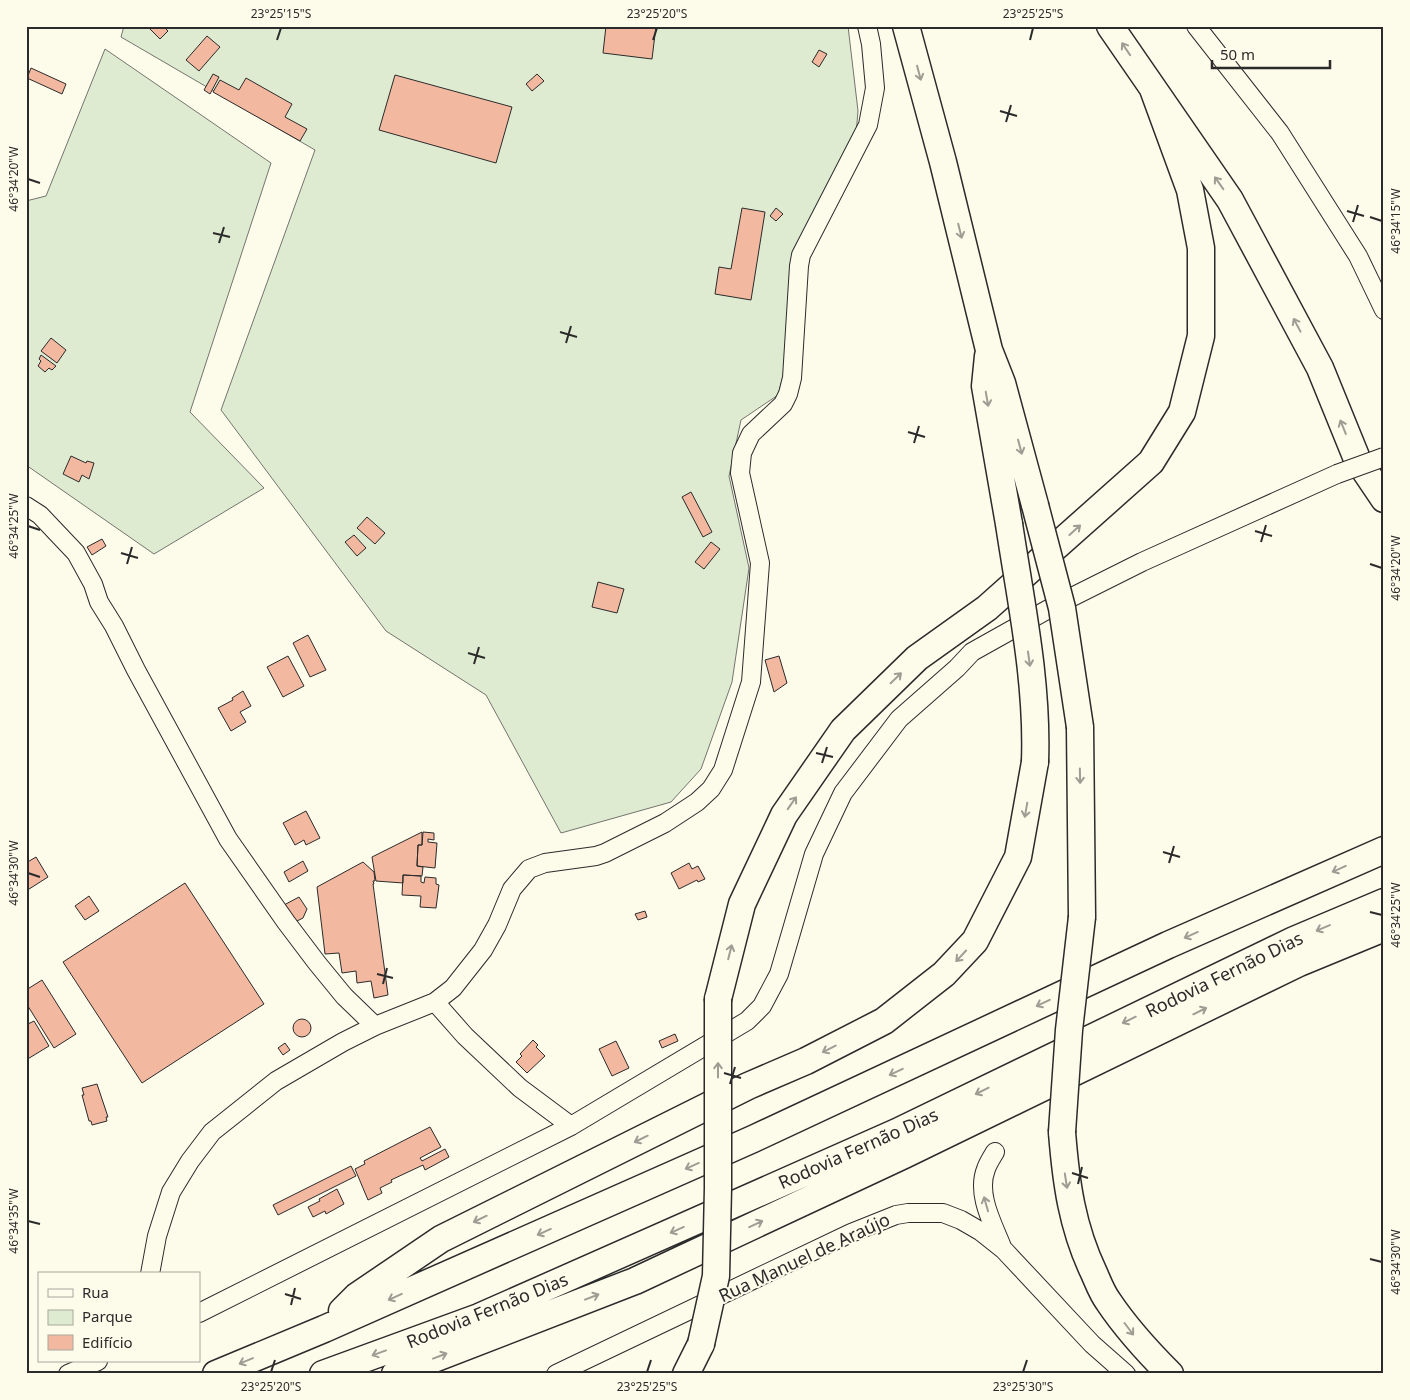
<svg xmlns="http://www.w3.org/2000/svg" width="1410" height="1400" font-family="'Noto Sans',sans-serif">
	<rect width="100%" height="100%" fill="#fdfbea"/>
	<path fill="#deebd1" stroke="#74746e" d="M124 26H848L858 111 856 134 797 253 788 357 778 395 741 420 729 476 749 568 732 682 701 769 671 802 561 833 486 695 386 631 221 410 315 150 121 37Z
		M105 49 271 163 190 412 264 488 154 554 26 465V201L46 196Z"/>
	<path fill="#f2b8a0" stroke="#2b2b2b" d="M149 26H163L168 31 160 39 148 27Z
		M606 26H656L652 59 603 53Z
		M207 36 220 47 199 71 186 60Z
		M819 50 827 54 819 67 812 62Z
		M31 68 66 84 62 94 27 78Z
		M213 74 219 77 210 94 204 90Z
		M537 74 544 81 532 91 526 84Z
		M395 75 512 107 496 163 379 130Z
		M246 78 292 104 285 117 307 129 300 141 213 92 220 80 239 90Z
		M742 208 765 212 751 300 715 294 719 267 731 269Z
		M776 208 783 214 776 221 770 216Z
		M51 338 66 350 57 363 41 351Z
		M41 355 56 366 52 370 49 368 45 372 38 366 41 361 39 359Z
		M71 456 86 463 87 461 94 463 89 479 82 475 79 482 63 474Z
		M691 492 712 532 703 537 682 497Z
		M367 517 385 533 375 544 357 528Z
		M354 535 366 548 357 556 345 542Z
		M102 539 106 546 92 555 87 547Z
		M711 542 720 549 704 569 695 562Z
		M598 582 624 589 617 613 592 607Z
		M308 635 326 670 310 677 293 643Z
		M288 656 304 686 283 697 267 667Z
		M779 656 787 683 774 692 765 660Z
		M243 691 251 706 240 712 246 722 231 731 218 708 233 700 232 698Z
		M306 811 320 838 306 845 304 840 295 845 283 823Z
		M422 832V845H418L417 866 423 867 422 876 403 875V883L376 881 372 857Z
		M423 832 434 833V840L428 839V842L437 843 435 868 417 866 418 845H422Z
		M36 857 48 877 26 891V863Z
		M303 861 308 871 289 882 284 872Z
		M363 862 374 872 375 881H373L374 884H373L388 995 374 998 371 981 357 983 356 971 342 973 339 953 325 954 317 887Z
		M689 863 692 869 698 866 705 879 698 882 697 880 679 889 671 873Z
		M403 875 421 876V882L424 883 425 877 436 878V884L439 885 436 908 420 907 421 896 402 895Z
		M185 883 264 1004 142 1083 63 962Z
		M89 896 99 911 85 920 75 906Z
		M299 897 307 909 303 918 295 922 284 905Z
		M645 911 647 917 638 920 635 914Z
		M42 980 76 1034 54 1048 26 1003V990Z
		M293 1028a9 9 0 1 1 18 0a9 9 0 1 1-18 0Z
		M34 1021 49 1046 26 1060V1025Z
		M675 1034 678 1041 662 1048 659 1041Z
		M533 1040 538 1045 536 1047 545 1056 527 1073 516 1062 522 1056 520 1054Z
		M616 1041 629 1068 612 1076 599 1049Z
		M285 1043 290 1050 283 1055 278 1048Z
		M97 1084 108 1117H106L107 1121 92 1125 91 1121H89L82 1095H84L82 1088Z
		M430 1127 441 1147 420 1158 422 1161 445 1149 449 1157 425 1170 423 1165 391 1180 392 1182 380 1188 382 1193 368 1200 355 1169 365 1164 364 1161Z
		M351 1166 356 1176 278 1215 273 1205Z
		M337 1189 344 1204 326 1214 325 1211 313 1217 308 1207 320 1201 319 1199Z"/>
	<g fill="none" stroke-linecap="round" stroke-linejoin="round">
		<defs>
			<path id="minor" d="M1196 26 1280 133 1358 256 1384 310
				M26 506 40 515 76 553 93 584 99 602 114 626 136 670 228 839 286 922 317 963 344 996 375 1026
				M435 1002 465 1036 520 1088 571 1126
				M995 1152C992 1157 988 1163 986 1169 976 1194 993 1224 1002 1247
				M150 1274 157 1236 171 1192 190 1161 212 1132 276 1081 343 1042 375 1026 435 1002 453 988 483 950 497 925 512 889 529 869 545 863 596 856 605 853 665 823 697 802 711 789 723 770 751 682 760 563 740 473 742 453 751 434 783 404 788 394 792 378 799 266 801 255 868 125 875 88 871 44 867 26
				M199 1313 571 1126 747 1021 762 1006 779 974 814 854 843 793 899 719 957 668 972 652 1054 606 1142 562 1337 474
				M68 1374 98 1361
				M556 1374 851 1233 896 1215 908 1213H943L961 1220 980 1231 1004 1250 1092 1344 1126 1374"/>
			<path id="highway" d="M906 26 943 162 989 350 1002 383 1035 505
				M1110 26 1230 200 1320 368 1357 459 1384 499
				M988 356 985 386 1009 524
				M1080 727 1082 917
				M718 999 742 904 784 815 843 730 917 658 987 608 1151 462 1182 412 1201 336V248L1190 190 1153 89
				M1062 1132C1066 1183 1072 1227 1094 1273 1098 1282 1102 1293 1108 1301 1126 1328 1147 1351 1170 1374
				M342 1311 357 1296 441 1239 748 1086 806 1061 884 1021 944 974 975 941 1018 857 1035 762
				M216 1374 324 1329 753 1139 1168 945 1384 850
				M323 1374 479 1317 897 1132 1294 940 1384 902
				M395 1374 635 1281 904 1155 1299 963 1384 928
				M686 1374 701 1344"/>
		</defs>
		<use href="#minor" stroke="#2b2b2b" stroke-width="20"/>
		<use href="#highway" stroke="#2b2b2b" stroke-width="29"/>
		<use href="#minor" stroke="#fdfbea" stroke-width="18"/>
		<use href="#highway" stroke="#fdfbea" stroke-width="26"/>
		<defs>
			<path id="minor-bridge" d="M1337 474 1384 457"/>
			<path id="highway-bridge" d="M1035 505 1062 608 1080 727
				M1009 524C1021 603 1038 682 1035 762
				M1062 1132 1069 1030 1082 917
				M701 1344 716 1276 718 1188V999"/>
		</defs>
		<use href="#minor-bridge" stroke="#2b2b2b" stroke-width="20" stroke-linecap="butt"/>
		<use href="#highway-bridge" stroke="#2b2b2b" stroke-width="29" stroke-linecap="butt"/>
		<use href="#minor-bridge" stroke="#fdfbea" stroke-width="18"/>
		<use href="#highway-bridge" stroke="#fdfbea" stroke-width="26"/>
	</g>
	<defs><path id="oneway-shaft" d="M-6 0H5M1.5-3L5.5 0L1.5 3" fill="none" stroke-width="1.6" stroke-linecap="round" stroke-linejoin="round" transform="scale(1.25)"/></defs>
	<g stroke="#9e9d94">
		<use href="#oneway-shaft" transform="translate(1126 49) rotate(-124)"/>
		<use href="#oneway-shaft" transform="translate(919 73) rotate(75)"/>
		<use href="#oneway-shaft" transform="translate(1219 183) rotate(-125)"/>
		<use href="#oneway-shaft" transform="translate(960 231) rotate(76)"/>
		<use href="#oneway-shaft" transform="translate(1297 325) rotate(-118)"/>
		<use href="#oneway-shaft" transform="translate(987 399) rotate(80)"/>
		<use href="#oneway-shaft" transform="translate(1343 427) rotate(-112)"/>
		<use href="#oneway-shaft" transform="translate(1020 447) rotate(75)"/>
		<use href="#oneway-shaft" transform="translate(1075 530) rotate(-42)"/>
		<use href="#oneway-shaft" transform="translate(1029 659) rotate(82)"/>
		<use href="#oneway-shaft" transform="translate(896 678) rotate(-44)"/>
		<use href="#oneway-shaft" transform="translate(1080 776) rotate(89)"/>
		<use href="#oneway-shaft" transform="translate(792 803) rotate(-55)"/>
		<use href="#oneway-shaft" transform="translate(1026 810) rotate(100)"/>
		<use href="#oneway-shaft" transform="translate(1339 869) rotate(156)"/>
		<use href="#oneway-shaft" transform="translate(1323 928) rotate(157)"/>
		<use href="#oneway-shaft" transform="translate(1191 935) rotate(156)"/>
		<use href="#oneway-shaft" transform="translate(730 952) rotate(-76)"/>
		<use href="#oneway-shaft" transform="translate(961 956) rotate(133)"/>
		<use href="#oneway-shaft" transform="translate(1043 1003) rotate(155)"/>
		<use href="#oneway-shaft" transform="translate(1200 1011) rotate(-26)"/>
		<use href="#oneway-shaft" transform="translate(1129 1020) rotate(154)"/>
		<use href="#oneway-shaft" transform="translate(829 1049) rotate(153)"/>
		<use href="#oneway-shaft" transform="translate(718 1070) rotate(-90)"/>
		<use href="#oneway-shaft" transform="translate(896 1072) rotate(155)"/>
		<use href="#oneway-shaft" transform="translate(982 1091) rotate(154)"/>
		<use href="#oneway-shaft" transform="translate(641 1139) rotate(154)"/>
		<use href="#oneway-shaft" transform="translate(692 1166) rotate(156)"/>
		<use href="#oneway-shaft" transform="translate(1066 1181) rotate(81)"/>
		<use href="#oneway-shaft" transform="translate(986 1204) rotate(-106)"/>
		<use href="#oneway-shaft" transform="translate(480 1219) rotate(154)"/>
		<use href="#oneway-shaft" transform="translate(756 1224) rotate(-25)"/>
		<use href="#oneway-shaft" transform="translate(677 1230) rotate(156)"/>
		<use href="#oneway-shaft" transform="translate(544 1232) rotate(156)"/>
		<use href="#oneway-shaft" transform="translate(395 1297) rotate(156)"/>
		<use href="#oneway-shaft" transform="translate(592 1297) rotate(-21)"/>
		<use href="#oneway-shaft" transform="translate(1129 1329) rotate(53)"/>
		<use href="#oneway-shaft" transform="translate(379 1353) rotate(160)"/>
		<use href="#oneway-shaft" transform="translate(440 1356) rotate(-21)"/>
		<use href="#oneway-shaft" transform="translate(246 1361) rotate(157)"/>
	</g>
	<path fill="none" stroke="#2b2b2b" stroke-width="2" d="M277 40 281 28M653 40 657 28M1030 40 1033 28M1000 111 1017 116M1006 122 1011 105M28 179 40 183M1347 211 1364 216M1370 217 1382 221M1353 222 1358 205M213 233 230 237M219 243 224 227M560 332 577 337M566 343 571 326M908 432 925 437M914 443 919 426M28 526 40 530M1255 531 1272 536M1261 542 1266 525M121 553 138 558M127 564 132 547M1370 564 1382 568M468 653 485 658M474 664 479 647M816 753 833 757M822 763 827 747M1163 852 1180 857M1169 863 1174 846M28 873 40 877M1370 912 1382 915M377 974 393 978M383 984 387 968M724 1073 741 1078M730 1084 735 1067M1072 1173 1088 1178M1078 1184 1082 1167M28 1221 40 1224M1370 1259 1382 1262M285 1294 301 1299M291 1305 295 1288M271 1372 275 1360M647 1372 651 1360M1023 1372 1027 1360"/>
	<g text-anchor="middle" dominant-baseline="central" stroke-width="4" stroke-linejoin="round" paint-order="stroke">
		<g font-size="18" fill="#2b2b2b" stroke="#fdfbea">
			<text transform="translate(1224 974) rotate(-26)">Rodovia Fernão Dias</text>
			<text transform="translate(858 1148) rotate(-24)">Rodovia Fernão Dias</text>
			<text transform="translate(804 1257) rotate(-25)">Rua Manuel de Araújo</text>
			<text transform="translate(487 1310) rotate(-22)">Rodovia Fernão Dias</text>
		</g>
	</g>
	<rect width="1410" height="1400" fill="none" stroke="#fdfbea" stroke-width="55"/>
	<rect x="38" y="1272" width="162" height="90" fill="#fdfbea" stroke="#a9a89e"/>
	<rect x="48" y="1289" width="25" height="8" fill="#fdfbea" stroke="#a9a89e"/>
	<text x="82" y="1298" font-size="15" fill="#2b2b2b">Rua</text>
	<rect x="48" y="1310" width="25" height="15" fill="#deebd1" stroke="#a9a89e"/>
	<text x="82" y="1322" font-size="15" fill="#2b2b2b">Parque</text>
	<rect x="48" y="1335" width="25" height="15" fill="#f2b8a0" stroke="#a9a89e"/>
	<text x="82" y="1348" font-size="15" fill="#2b2b2b">Edifício</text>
	<path d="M1212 60v8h118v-8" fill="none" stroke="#2b2b2b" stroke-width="2.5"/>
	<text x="1220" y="60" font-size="15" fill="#2b2b2b" stroke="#fdfbea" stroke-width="4" paint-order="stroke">50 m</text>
	<rect x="28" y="28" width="1354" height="1344" fill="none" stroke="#2b2b2b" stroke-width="2"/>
	<g font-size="12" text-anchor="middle" fill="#2b2b2b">
		<text x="281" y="18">23°25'15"S</text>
		<text x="657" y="18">23°25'20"S</text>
		<text x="1033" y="18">23°25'25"S</text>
		<text transform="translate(14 179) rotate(-90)" y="4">46°34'20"W</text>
		<text transform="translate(1396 221) rotate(-90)" y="4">46°34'15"W</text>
		<text transform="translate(14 526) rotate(-90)" y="4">46°34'25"W</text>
		<text transform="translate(1396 568) rotate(-90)" y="4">46°34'20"W</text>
		<text transform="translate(14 873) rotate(-90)" y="4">46°34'30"W</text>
		<text transform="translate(1396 915) rotate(-90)" y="4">46°34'25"W</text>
		<text transform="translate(14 1221) rotate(-90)" y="4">46°34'35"W</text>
		<text transform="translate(1396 1262) rotate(-90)" y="4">46°34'30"W</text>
		<text x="271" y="1391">23°25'20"S</text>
		<text x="647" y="1391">23°25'25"S</text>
		<text x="1023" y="1391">23°25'30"S</text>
	</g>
</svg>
